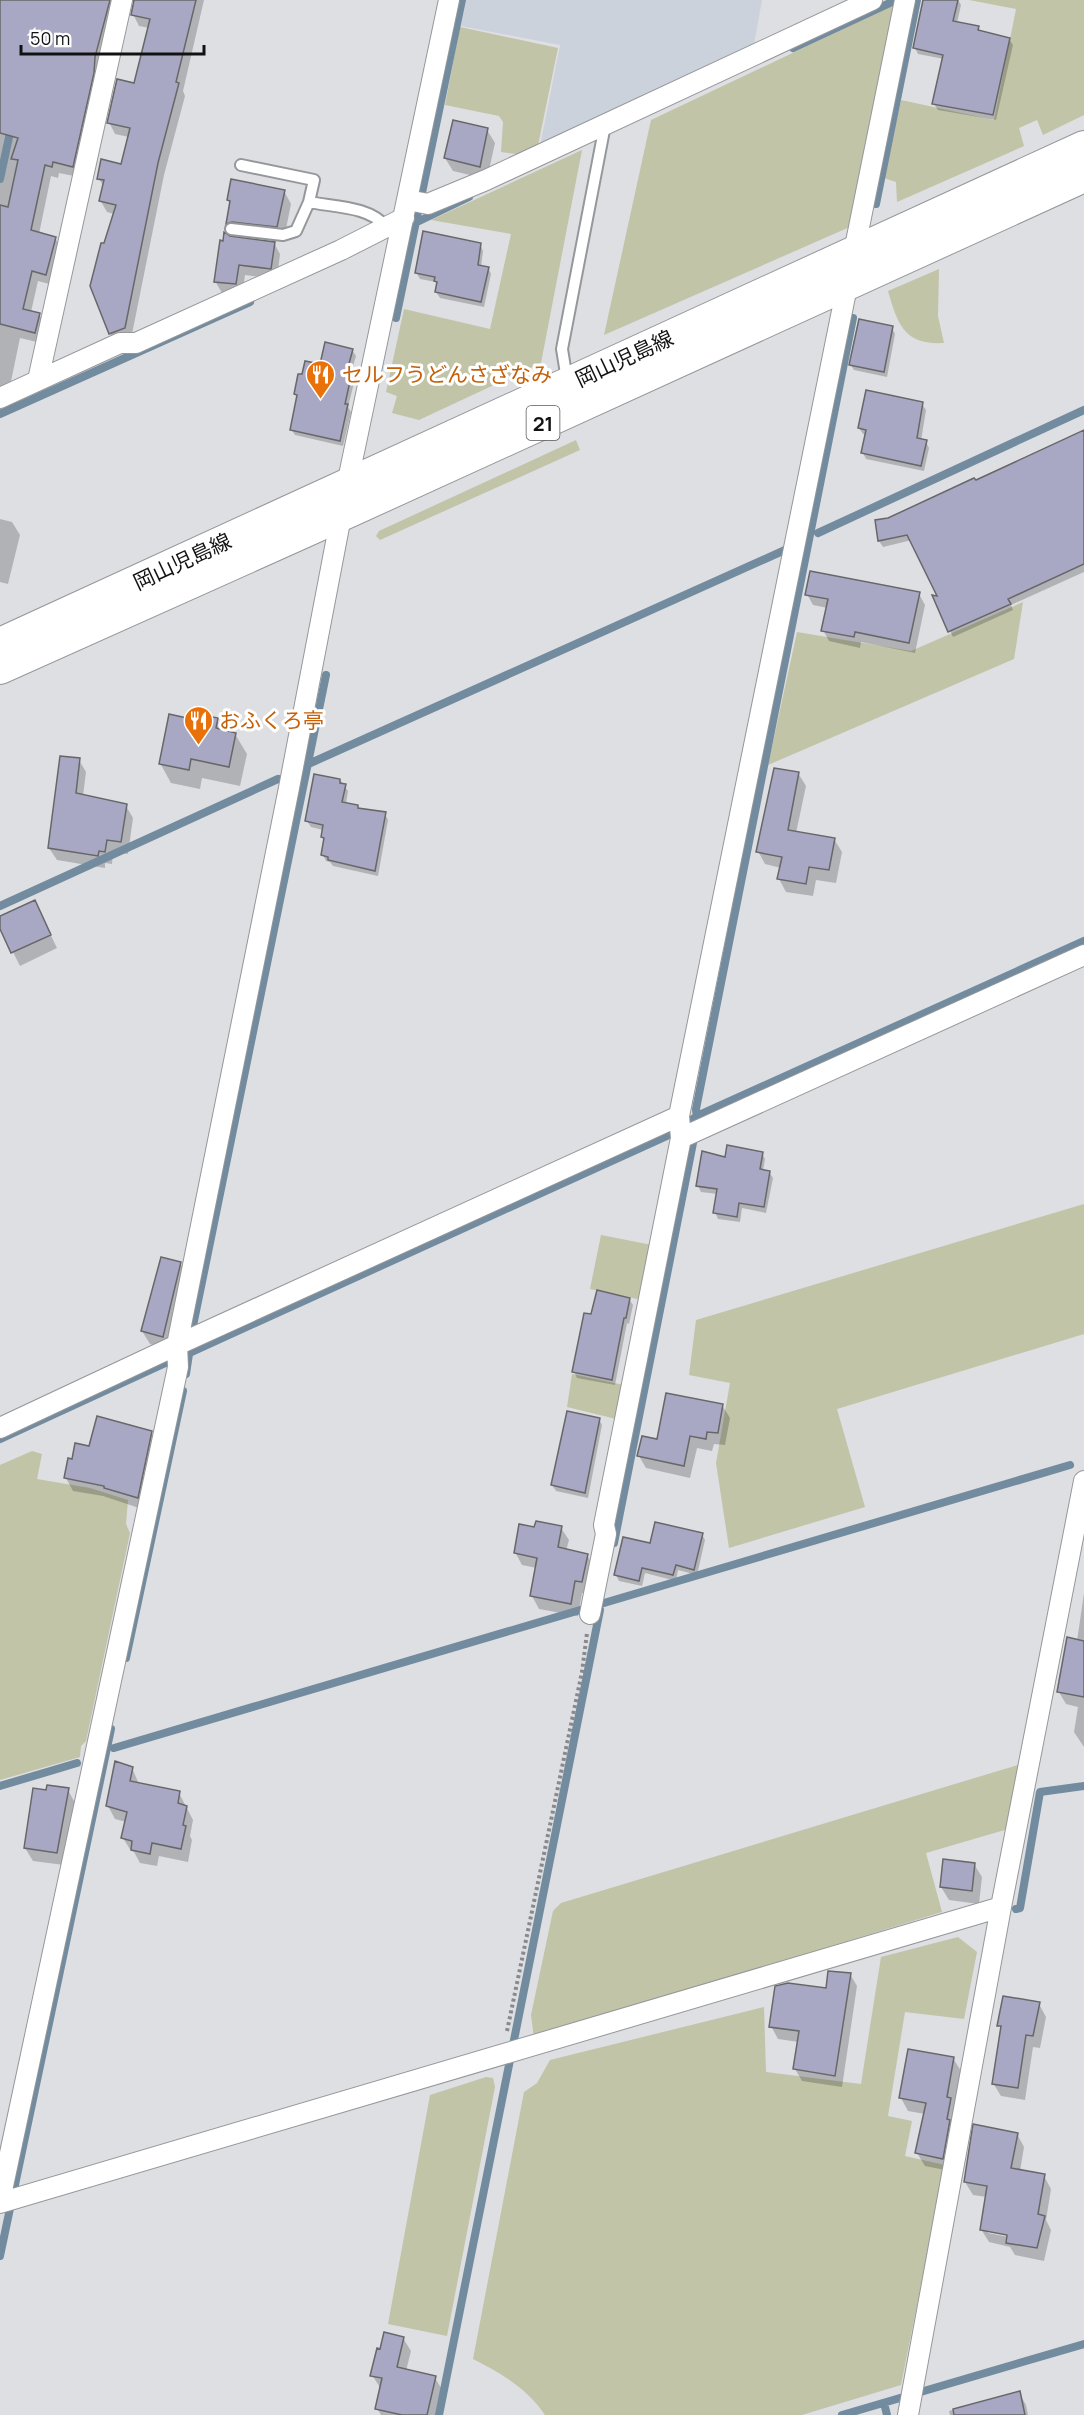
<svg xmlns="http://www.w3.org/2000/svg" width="1084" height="2415" font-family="Manrope,'Noto Sans JP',sans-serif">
	<rect width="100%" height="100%" fill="#dddfe3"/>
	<path fill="#ccd2dc" d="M466 0H762L754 44 540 146 560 45 461 26Z"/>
	<path fill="#c1c4a7" d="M969 0H1084V115L1043 135 1037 120 1019 128 1024 146 897 202 896 182 884 178 901 100 994 120 1016 9Z
		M896 4 852 226 604 335 651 120Z
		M460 27 558 48 537 150 525 155 501 152 503 122 499 116 445 105Z
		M582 150 541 363 419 420 392 413 397 396 386 392 404 309 490 329 511 234 431 220Z
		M939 269 938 316 944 343C905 345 898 326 888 291Z
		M576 440 580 450 380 540 376 536 379 531Z
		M1023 602 1014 659 768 765 797 632 911 651Z
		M1084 1204V1334L837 1409 865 1507 729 1548 716 1463 730 1383 689 1375 696 1320Z
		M601 1235 652 1245 642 1300 590 1289Z
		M572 1374 624 1385 616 1419 567 1407Z
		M32 1451 42 1454 37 1479 90 1488 128 1500 126 1524 130 1533 86 1741 81 1746 80 1757 0 1780V1465Z
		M1021 1764 1008 1829 926 1853 942 1912 534 2038 531 2015 553 1911 561 1903Z
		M958 1937 977 1952 964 2019 905 2012 888 2116 912 2121 905 2156 945 2165 901 2385 802 2415H545C528 2389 501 2373 473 2359L524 2092 537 2083 550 2060 764 2007 766 2072 861 2084 881 1957Z
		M486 2077 493 2078 495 2087 447 2336 388 2324 430 2095Z"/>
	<path fill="#0003" fill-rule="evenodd" d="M0 0H129L79 177 59 173 58 178 51 176 39 234 55 238 62 250 53 285 38 281 31 312 39 314 46 326 41 343 20 338 9 391 0 389Z
		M133 0H204L183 91 185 96 164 175 131 339 117 345 110 333 105 245 114 214 107 212 100 200 104 187 99 179 122 165 129 137 115 134 109 122 135 85 149 28 139 26 133 14Z
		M925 0H958L961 5 957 23 978 27 981 33 1009 39 1013 45 996 120 938 110 934 104 944 59 918 54 915 48Z
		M487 130 495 143 487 179 453 171 445 158Z
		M284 191 291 204 284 239 240 234 235 236 228 223 231 205 228 200Z
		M229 238 274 243 280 254 277 279 245 275 242 295 222 293 215 281 224 242Z
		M480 244 483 251 481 267 488 268 491 274 484 307 440 298 436 292V282L420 279 416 272Z
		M892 328 895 334 887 377 854 370 850 364Z
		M352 350 356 356 351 373 355 379 348 407 351 412 343 446 295 435 291 429 298 399 296 394 321 366Z
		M922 404 926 410 921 441 926 442 929 448 924 471 866 459 863 453 867 435 863 434 859 428Z
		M1084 432V572L1011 605 1013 610 953 637 934 597 940 598 912 540 883 547 879 541 877 521 888 520Z
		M0 519 12 522 20 535 8 584 0 582Z
		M807 594H919L925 605 915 653 861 642 860 648 829 641 823 630 828 608 813 605Z
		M217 720 224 731 235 734 247 754 240 786 202 778 200 789 171 783 160 763 197 722Z
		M79 760 86 772 83 796 126 806 133 818 128 854 113 852 112 864 105 863V868L57 860 49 848Z
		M798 773 806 786 796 833 834 839 842 852 836 883 816 880 813 896 786 892 779 879 781 868 765 864 758 851Z
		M340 780 348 791 346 804 357 806 359 810 385 814 388 820 378 876 333 866 330 862 326 861 323 855 325 842 322 837 323 830 311 827 307 821Z
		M41 915 57 948 20 966 0 926V918Z
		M762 1153 765 1159 763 1171 769 1172 773 1178 766 1213 742 1208 740 1222 718 1219 715 1212 718 1194 701 1192 698 1186 726 1159Z
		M180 1263 188 1276 170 1350 150 1344 142 1331Z
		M629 1299 633 1305 629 1324 627 1323 615 1385 577 1378 574 1372 593 1316Z
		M722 1405 730 1418 725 1445 714 1444 712 1451 697 1448 690 1478 646 1468 639 1456 658 1441Z
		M599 1419 602 1425 588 1498 556 1491 552 1485Z
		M151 1432 159 1445 145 1510 103 1496 73 1491 66 1478 73 1461 90 1447Z
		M561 1528 569 1540 566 1551 587 1555 594 1567 589 1594 582 1593 578 1616 539 1609 532 1596 537 1568 522 1565 515 1552Z
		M702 1534 705 1540 697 1575 678 1570 676 1581 645 1573 642 1586 619 1581 616 1575 651 1544Z
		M1084 1593V1747L1074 1732 1078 1707 1066 1704 1059 1692 1077 1641Z
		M132 1768 139 1784 179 1793 193 1820 190 1836 192 1840 188 1862 159 1856 157 1866 140 1863 134 1852 131 1851 123 1838 126 1822 115 1819 108 1806Z
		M68 1790 75 1803 64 1865 33 1861 25 1848 47 1792Z
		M974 1864 982 1877 979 1904 949 1900 941 1887Z
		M850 1974 857 1986 842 2087 802 2081 795 2069 799 2042 778 2039 771 2026Z
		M1039 2004 1046 2017 1040 2048 1033 2047 1025 2100 1001 2096 993 2083 1002 2030 999 2025Z
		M953 2058 961 2071 954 2107 958 2113 950 2171 925 2166 917 2153 925 2114 908 2111 901 2098Z
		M1017 2134 1024 2147 1020 2171 1044 2176 1051 2189 1046 2220 1051 2230 1044 2261 1015 2255 1010 2247 989 2242 981 2229 987 2197 973 2195 965 2182ZM988 2230 1015 2235 1014 2238 988 2233Z
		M403 2338 411 2351 406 2371 435 2378 443 2391 437 2415H381L377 2408 381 2389 372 2375Z
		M1019 2393 1026 2405 1028 2415H950L949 2411Z"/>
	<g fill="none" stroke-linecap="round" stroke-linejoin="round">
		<path stroke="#728b9e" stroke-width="8" d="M793 48 896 0
			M0 179 11 128
			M876 204 917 0
			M413 224 469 197
			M396 318 462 0
			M0 414 250 302
			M818 533 1084 410
			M304 766 785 550
			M0 906 278 779
			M187 1354 671 1134 697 1116 1084 941
			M186 1374 194 1321 326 675
			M0 1439 176 1358
			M614 1543 693 1143 697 1120 696 1109 853 318
			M126 1658 183 1391
			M114 1748 1070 1465
			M0 1786 77 1763
			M1016 1909 1020 1908 1040 1792 1084 1786
			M0 2256 111 1729
			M884 2403 887 2415
			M439 2415 600 1610
			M842 2415 1084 2344"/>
	</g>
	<path fill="#a8a8c4" stroke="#67676a" stroke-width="1.5" d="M0 0H110L95 57 94 73 73 167 53 162 52 167 45 165 31 230 56 237 46 275 32 271 23 309 40 313 35 333 0 324V205L8 207 18 160 11 159 18 138 0 133Z
		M134 0H196L176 82 179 83 158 163 125 328 109 334 90 286 101 243H104L116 205 99 201 104 180 97 179 101 159 121 164 130 128 107 123 117 79 134 83 150 19 131 15Z
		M923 0H958L953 21 979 26 978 30 1010 38 993 115 932 104 943 55 913 48Z
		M453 120 488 128 480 167 444 158Z
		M231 179 285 190 277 227 232 222 226 224 230 201 227 200Z
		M423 231 481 243 478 265 489 267 481 302 435 292 437 282 434 281 435 277 415 273Z
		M224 232 230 236 275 242 271 269 239 265 236 284 214 282 220 240 223 241Z
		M859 319 893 326 884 372 849 365Z
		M325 342 353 349 347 371 352 372 345 404H348L340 441 290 430 297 395 294 394 298 374H302L305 361 320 364Z
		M866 390 923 402 917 438 927 440 921 466 861 453 866 430 858 428Z
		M1084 430V564L1008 599 1011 604 948 632 932 595 937 596 907 535 878 541 875 520 888 518 974 478 976 480Z
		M810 571 920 592 909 643 855 632 854 637 821 631 828 599 805 595Z
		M169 714 196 720 198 714 218 718 216 728 236 733 229 767 191 759 189 770 159 764Z
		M60 756 80 758 76 793 127 804 121 842 107 840 105 852 99 851 98 856 48 848Z
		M774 768 799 772 788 830 835 838 829 870 809 867 806 884 777 879 782 857 756 852Z
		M314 774 340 779V783L346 784 342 802 358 805V808L386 812 375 871 328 860V857L321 855 324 838 321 837 323 825 305 821Z
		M35 900 51 935 11 953 0 929V916Z
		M727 1145 763 1152 760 1169 770 1171 764 1207 739 1203 737 1217 713 1213 717 1189 696 1186 702 1151 725 1157Z
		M161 1257 181 1262 163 1337 141 1331Z
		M597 1290 630 1298 626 1318H624L612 1380 572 1372 584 1313 591 1314Z
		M666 1393 723 1404 718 1433 707 1432 706 1439 690 1436 684 1466 637 1456 642 1436 657 1439Z
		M567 1411 600 1418 585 1493 551 1485Z
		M97 1416 152 1431 138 1498 104 1488V1486L64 1478 68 1458 72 1459 75 1443 89 1446Z
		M536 1521 562 1526 558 1547 588 1554 582 1582 575 1581 571 1604 530 1596 537 1558 514 1553 519 1524 534 1527Z
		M655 1522 703 1533 694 1570 676 1565 673 1575 642 1568 639 1581 614 1575 623 1537 650 1543Z
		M1067 1637 1084 1641V1697L1057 1692Z
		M115 1761 133 1767 130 1781 180 1791 178 1803 187 1806 183 1825 186 1826 181 1849 152 1843 150 1854 131 1850 132 1841 121 1838 127 1812 106 1806Z
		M47 1785 69 1788 57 1853 24 1848 33 1788 46 1790Z
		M943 1859 975 1863 972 1891 940 1887Z
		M828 1971 851 1973 835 2076 793 2069 799 2031 769 2027 775 1986 788 1983 826 1988Z
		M1003 1996 1040 2002 1033 2036 1026 2035 1018 2088 992 2084 1001 2026H997Z
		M908 2049 954 2057 947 2097 951 2098 947 2119 950 2120 943 2159 915 2153 926 2103 899 2098Z
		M973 2124 1018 2133 1011 2168 1045 2174 1038 2214 1045 2216 1037 2248 1006 2243 1007 2235 980 2230 987 2186 964 2182Z
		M384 2332 404 2337 397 2367 436 2376 427 2415H402L375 2409 382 2378 370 2376 377 2348 380 2349Z
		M1020 2391 1025 2415H954L953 2409Z"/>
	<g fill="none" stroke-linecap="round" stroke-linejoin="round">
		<defs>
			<path id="lane" d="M241 165 314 180 309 202
				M231 229 283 235 296 231 309 202C333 207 370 206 386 227
				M567 380 562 349 605 125"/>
			<path id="street" d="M408 200 428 204 486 180 872 0
				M38 380 122 0
				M0 398 120 343H136L341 250 404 218
				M681 1138 1084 955
				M0 1428 177 1345 679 1116
				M590 1614 606 1534 604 1525 681 1138 679 1116 905 0
				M0 2200 178 1367 177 1345 289 788 347 485 449 0
				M0 2203 1001 1907
				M908 2415 1001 1907 1084 1481"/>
			<path id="primary" d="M0 644 1084 147
				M0 668 341 515 1084 176"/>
		</defs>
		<use href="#lane" stroke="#95979a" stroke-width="14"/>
		<use href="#street" stroke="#95979a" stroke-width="22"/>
		<use href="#primary" stroke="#95979a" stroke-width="34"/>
		<path stroke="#88898c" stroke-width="4" stroke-dasharray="3 3" stroke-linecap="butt" d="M507 2031 582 1672 587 1633"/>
		<use href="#lane" stroke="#fff" stroke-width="10"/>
		<use href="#street" stroke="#fff" stroke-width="20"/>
		<use href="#primary" stroke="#fff" stroke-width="32"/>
	</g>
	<defs>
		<symbol id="restaurant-pin" viewBox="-11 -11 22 30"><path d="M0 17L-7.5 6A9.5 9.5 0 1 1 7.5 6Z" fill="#e8710a" stroke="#fff"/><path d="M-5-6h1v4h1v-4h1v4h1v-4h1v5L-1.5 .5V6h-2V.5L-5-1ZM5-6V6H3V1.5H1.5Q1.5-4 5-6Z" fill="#fff"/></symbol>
	</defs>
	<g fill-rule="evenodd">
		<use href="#restaurant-pin" x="304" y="358" width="33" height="45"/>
		<use href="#restaurant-pin" x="182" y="704" width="33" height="45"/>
	</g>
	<g text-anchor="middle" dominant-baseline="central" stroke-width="6" stroke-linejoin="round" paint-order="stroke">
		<rect fill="#fff" stroke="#59595a" stroke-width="1.5" x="526.5" y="406" width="33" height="34" rx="4.5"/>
		<g font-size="20" font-weight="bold" fill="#121213">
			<text x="543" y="423">21</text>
		</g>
		<g font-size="21" fill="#121213" stroke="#fff">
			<text transform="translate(624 358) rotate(-25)">岡山児島線</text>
			<text transform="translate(182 561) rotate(-25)">岡山児島線</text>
		</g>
		<g font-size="21" fill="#c56008" stroke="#fff" text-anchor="start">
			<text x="342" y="374">セルフうどんさざなみ</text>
			<text x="219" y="720">おふくろ亭</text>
		</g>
	</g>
	<path d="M21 45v9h183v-9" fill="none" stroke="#121213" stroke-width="3"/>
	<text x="30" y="45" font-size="18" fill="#121213" stroke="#ffffff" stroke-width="4.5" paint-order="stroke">50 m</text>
</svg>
